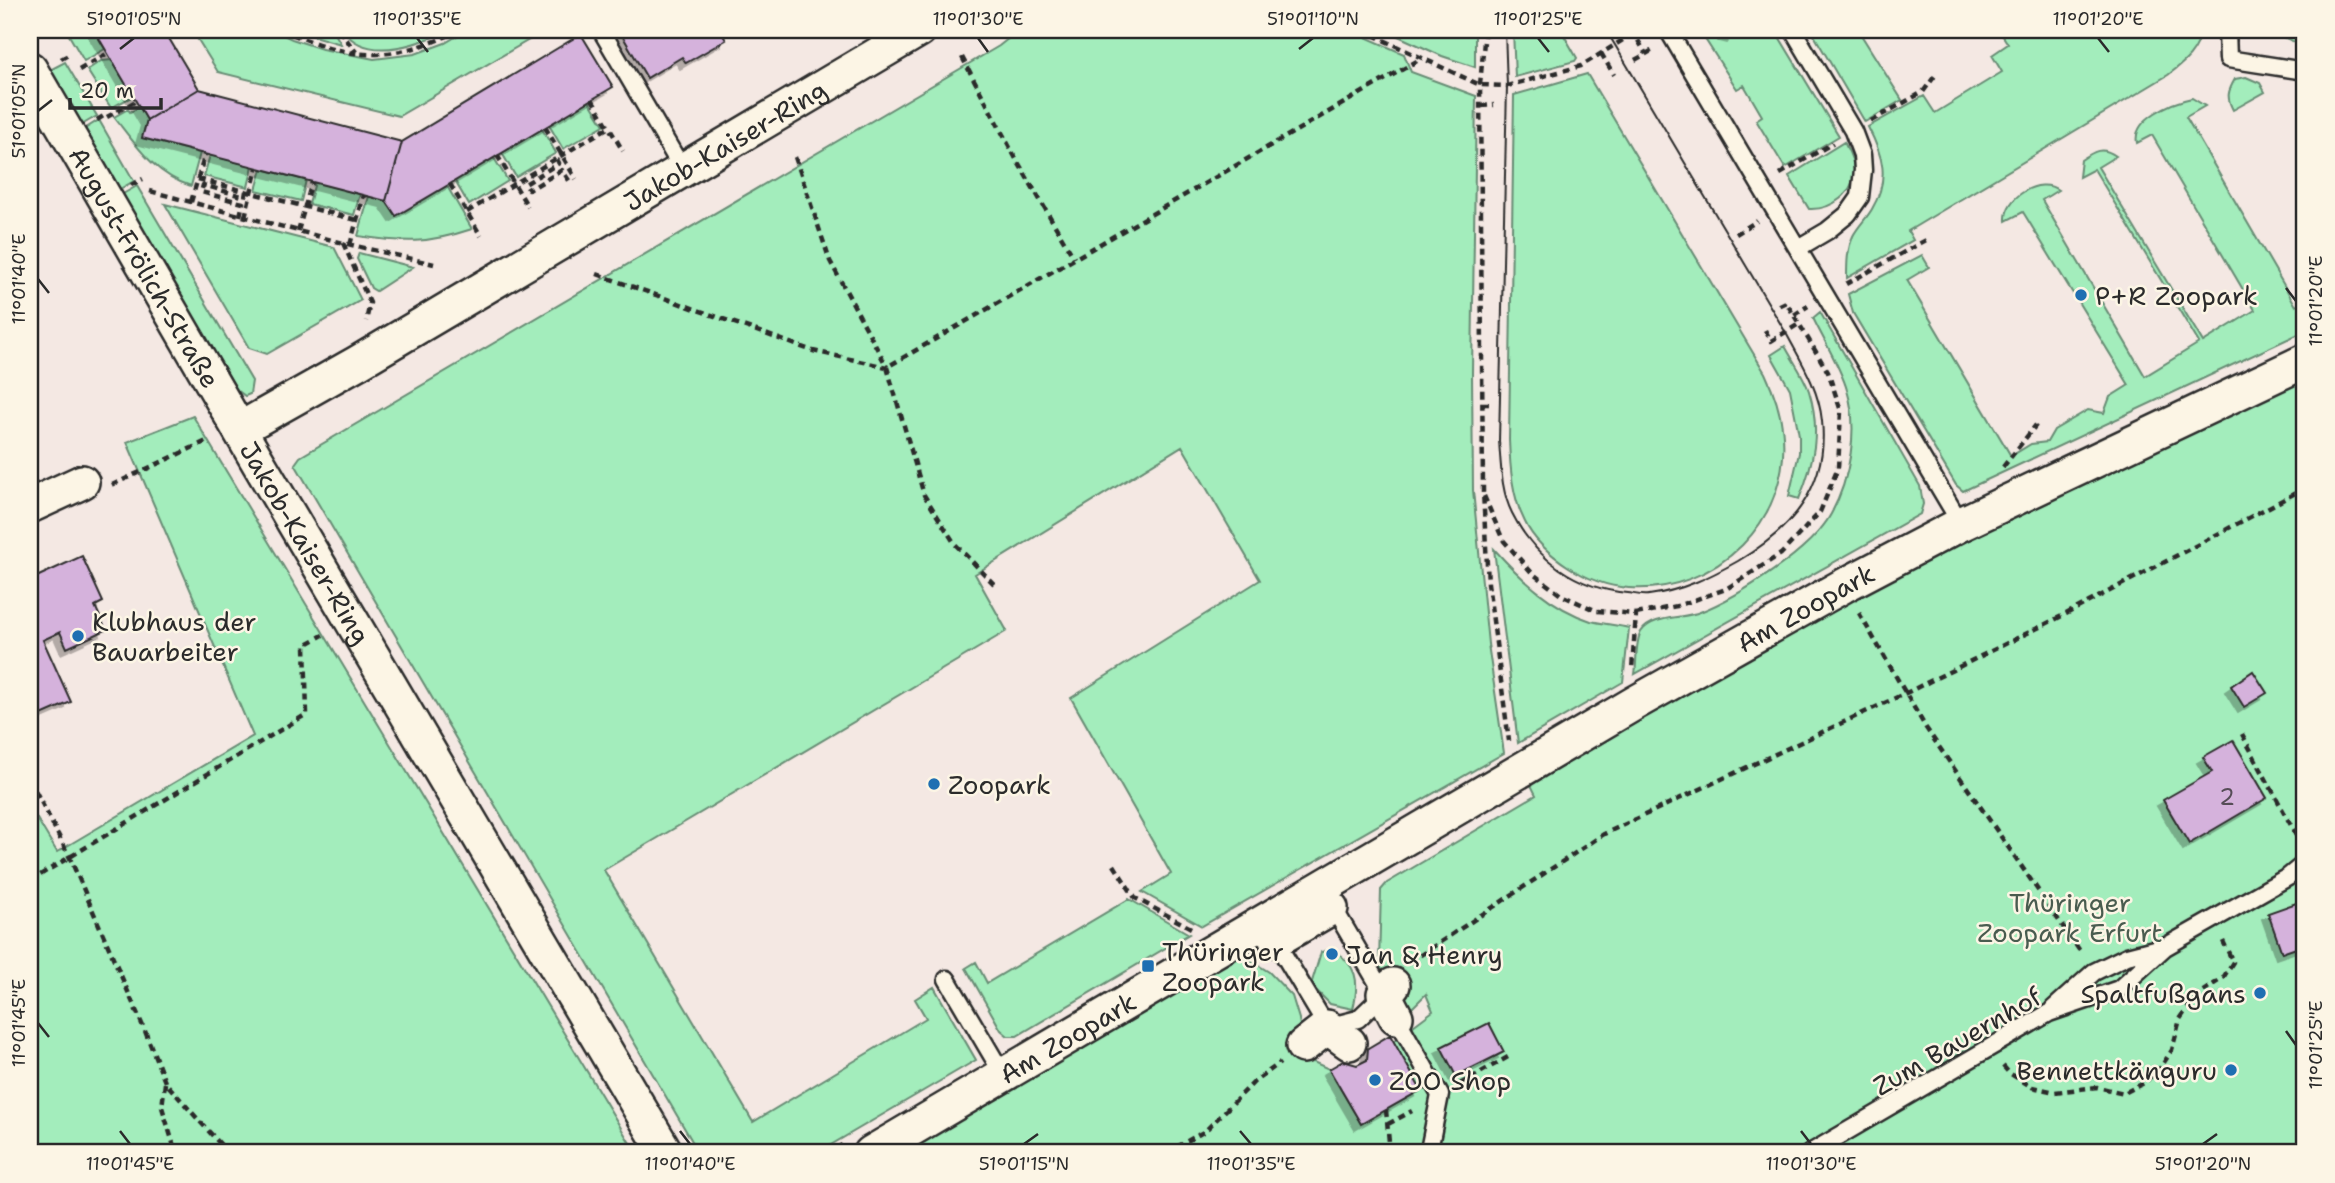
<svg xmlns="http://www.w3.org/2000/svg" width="2335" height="1183" font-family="'Shantell Sans',sans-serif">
	<defs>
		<filter id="shadow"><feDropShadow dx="-6" dy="6" stdDeviation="0" flood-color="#0004"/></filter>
	</defs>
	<rect width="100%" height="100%" fill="#f4e8e3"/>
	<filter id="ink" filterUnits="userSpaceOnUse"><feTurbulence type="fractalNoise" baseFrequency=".0143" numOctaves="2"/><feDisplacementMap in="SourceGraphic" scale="14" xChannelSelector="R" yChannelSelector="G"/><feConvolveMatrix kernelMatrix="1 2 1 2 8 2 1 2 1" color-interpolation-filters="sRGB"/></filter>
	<g filter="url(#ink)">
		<path fill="#a3edbc" stroke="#678c74" stroke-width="2" d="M66 30H94L105 49 84 61Z
			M192 30H273L292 39 322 49 374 59 415 54 445 43 467 30H546L399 116 218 72Z
			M293 30H333L341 44Z
			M343 30H449C419 44 367 64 343 30Z
			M1019 30H1350L1404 54 1411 72 1476 96 1472 373 1473 490 1488 644 1504 753 1202 926 1142 892 1171 874 1071 698 1260 580 1182 446 975 574 1007 631 604 870 753 1122 926 1018 915 999 934 987 976 1060 817 1153H699L295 464 300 457 999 46Z
			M1385 30H1475V67L1442 56Z
			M1513 30H1561L1577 58 1575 61 1515 77Z
			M1713 30H1775L1839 136 1785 168 1756 120 1762 116 1744 85 1737 89 1703 36Z
			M1811 30H1858L1902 100 1865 122Z
			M1999 30H2201C2199 51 2184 63 2168 75L1908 231 1913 240 1847 278C1847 263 1847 250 1853 236 1858 226 1867 218 1872 209 1890 178 1883 156 1868 127L1924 96 1935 113 2002 72 1992 55 2008 44Z
			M2267 30H2305V56L2300 54 2304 46Z
			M112 60 133 96 111 108 87 70 101 61Z
			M65 62 97 116 80 126 48 71Z
			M1587 74 1765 373C1783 411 1790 449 1776 491 1748 574 1643 617 1569 567 1552 556 1534 541 1525 522 1512 497 1510 467 1509 440L1514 95Z
			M2246 77 2260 83 2265 92 2233 110C2226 97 2228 91 2235 79Z
			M2192 98 2205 106 2186 117 2296 306 2305 301V331L1963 491 1956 485 1853 313 1848 294 1922 255 1929 267 1907 280 2011 456 2031 444 2047 442 2054 430 2088 410 2104 413 2110 397 2129 385 2023 212 2006 221C2004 197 2040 176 2058 190L2042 200 2145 376 2199 343 2094 169 2079 177 2081 160C2094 151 2102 146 2116 156L2098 167 2203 342 2255 310 2152 135 2137 143C2132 119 2172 102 2192 98Z
			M589 101 604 125 563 149 549 125Z
			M140 107 147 120 142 138 200 153 191 186C155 175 136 145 114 117L128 109 130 112Z
			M99 120 134 181 118 190 83 130Z
			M542 129 556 153 516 177 502 153Z
			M1844 142C1848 150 1854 160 1854 169 1855 194 1831 210 1809 209L1789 176Z
			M210 155 253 166 248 187 204 176Z
			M494 158 508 181 469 205 455 181Z
			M262 169 306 180 301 201 256 190Z
			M315 182 360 194 354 215 309 204Z
			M137 186 252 381 250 394 245 396 237 390 121 195Z
			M447 186 472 229C427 244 404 243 358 236L369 196 386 201 396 216Z
			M165 204 334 247 361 300 267 354 249 348Z
			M359 253 413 267 376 291 371 288 357 259Z
			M1820 312 1920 486 1923 504 1920 514 1635 674C1637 663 1635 642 1641 632 1652 615 1683 619 1700 612 1738 597 1812 550 1831 514 1850 479 1859 429 1847 390 1841 368 1823 339 1813 318Z
			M1785 346C1793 361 1804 376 1809 391 1821 430 1814 463 1799 499L1789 496 1799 453V435L1790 389 1771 355Z
			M2305 375V1153H903L1244 948 1242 955 1269 972 1292 996 1299 1019 1303 1046 1311 1061 1329 1069 1361 1124 1421 1090 1393 1041 1433 1011 1426 994 1410 1010 1384 976 1379 963 1381 890 1387 883 1536 795 1530 783 1885 579Z
			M193 416 636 1153H30V807L57 852 253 736 127 442Z
			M1494 549C1521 579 1551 608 1591 621 1603 624 1617 625 1629 628L1623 682 1518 743Z
			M1129 899 1189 934 1017 1036H1008L1001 1030 966 968 976 962 987 983Z
			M1332 949C1357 965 1360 980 1353 1009L1330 1004 1311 985 1321 952Z"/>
		<path fill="#d5b2dc" stroke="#2b2b2b" stroke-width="2" filter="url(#shadow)" d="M94 30H164L199 89 147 120Z
			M619 30H726L721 32 726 40 686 63 682 57 647 78Z
			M1721 30H1738L1732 37 1724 35Z
			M581 34 613 87 396 216 386 201 402 142Z
			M199 89 402 142 386 201 142 138 147 120Z
			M82 556 103 602 95 606 106 630 67 648 60 632 43 640 71 702 30 720V580Z
			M2253 671 2267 693 2244 707 2231 686Z
			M2233 740 2267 798 2189 844 2163 800 2212 772 2203 757Z
			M2305 900V945L2282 953 2268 913Z
			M1489 1023 1504 1052 1456 1076 1441 1047Z
			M1390 1035 1421 1090 1361 1124 1329 1069 1343 1061 1357 1065 1367 1060 1368 1048Z"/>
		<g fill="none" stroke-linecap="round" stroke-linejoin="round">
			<defs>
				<path id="lane" d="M601 30 683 170
					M1668 30 1961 524
					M1793 30 1853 131 1862 155 1863 170 1860 197 1848 214 1827 231 1798 248
					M2227 30 2228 59 2305 71
					M1273 937 1327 1027 1358 1019 1384 994 1330 902
					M947 979 1004 1076
					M2053 1009 2094 972 2127 956 2162 947
					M1396 1017 1440 1095 1430 1145 1435 1153
					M1810 1153 2049 1013 2119 989 2165 947 2288 877 2305 863"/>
				<g id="street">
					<path id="s1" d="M30 69 261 467 666 1153"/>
					<path id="s2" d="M240 429 357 363 919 30"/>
					<path d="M30 506 82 482"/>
					<path d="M1276 940 1331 908"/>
					<path d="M1393 985 1384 994 1396 1017"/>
					<path d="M1303 1046 1327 1027 1349 1043"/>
					<path id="s3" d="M871 1153 1635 703 1843 586 1961 524 2305 361"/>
				</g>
			</defs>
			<use href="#lane" stroke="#2b2b2b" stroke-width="21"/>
			<use href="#street" stroke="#2b2b2b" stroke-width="38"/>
			<path stroke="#2b2b2b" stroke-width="4.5" stroke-dasharray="7 5" stroke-linecap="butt" d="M281 30C305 39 329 49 354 53 388 58 430 46 459 30
				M339 30 356 52
				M1362 30 1480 85 1507 86 1581 66 1634 33
				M1485 30 1480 85 1483 492 1488 583 1509 741
				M1632 30 1646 54
				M1601 53 1614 75
				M962 57 1015 157 1074 258
				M61 59 70 54
				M1635 60 1653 50
				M79 70 108 53
				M592 99 623 151
				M1481 106 1494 105
				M107 117 136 101
				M97 120 105 115
				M1871 121 1923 92 1937 73
				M545 127 576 179
				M497 155 528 207
				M795 157 830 261 887 367
				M557 159 559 163 525 184 529 190 562 170 570 182
				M1780 174 1833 143
				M198 179 357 220
				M450 184 481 236
				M131 185 143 179
				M150 191 343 243 434 264
				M191 202 205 154
				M467 212 609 127
				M240 216 243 203 201 192 203 185 245 197 246 191
				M245 217 257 168
				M298 231 312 182
				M1736 234 1757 221
				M343 243 370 303 366 321
				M350 245 364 195
				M597 274 813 351 887 367
				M1846 284 1928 239
				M1794 315 1808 306
				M1765 330 1771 341 1799 324
				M1482 404H1492
				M2003 467 2036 425
				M112 485 209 440
				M1484 496 1503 540 1532 573 1561 595 1597 611 1636 614 1632 669
				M994 584 955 544 924 495 887 367 1422 58
				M1859 613 1926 728 2082 954
				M1636 614 1677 606 1726 589 1781 554 1820 512 1838 468 1841 411 1828 372 1786 302 1778 306
				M2242 734 2300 842
				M30 780 70 858 145 1031 165 1082 228 1153
				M1114 865 1135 898 1191 928
				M30 881 307 714 305 645 323 635
				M1410 962 1604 834 1906 693 2066 614 2305 488
				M2003 1066 2009 1073 2032 1087 2055 1092 2097 1087 2124 1093 2144 1083 2161 1067 2172 1050 2180 1019 2197 995 2223 978 2233 962 2223 941
				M165 1083 162 1107 176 1153
				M1460 1084 1508 1057
				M1386 1110 1390 1153
				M1388 1124 1412 1111
				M829 1153 842 1145
				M1166 1153 1205 1131 1254 1082 1280 1063"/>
			<use href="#lane" stroke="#fcf5e5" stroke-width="16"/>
			<use href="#street" stroke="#fcf5e5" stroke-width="33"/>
			<path stroke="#2b2b2b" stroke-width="2" d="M1505 30 1507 86 1499 441C1501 465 1501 491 1512 513 1535 559 1577 589 1628 593 1635 594 1642 596 1649 595 1681 591 1710 577 1738 561 1791 530 1829 487 1822 421 1819 389 1801 361 1786 333L1606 30"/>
		</g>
	</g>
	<path fill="none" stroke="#2b2b2b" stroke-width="2.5" d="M417 38 428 52M978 38 988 52M1538 38 1549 52M2098 38 2109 52M120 49 134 38M1299 49 1313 38M38 111 52 100M38 279 49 293M2286 288 2296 301M38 1023 49 1037M2286 1031 2296 1045M120 1131 130 1144M680 1131 690 1144M1240 1131 1251 1144M1801 1131 1811 1144M1024 1144 1038 1134M2203 1144 2217 1134"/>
	<g fill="#1f6fb2" stroke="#fcf5e5" stroke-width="2.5">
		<circle cx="2081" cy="295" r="7"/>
		<circle cx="78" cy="636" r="7"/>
		<circle cx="934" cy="784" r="7"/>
		<circle cx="1332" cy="954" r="7"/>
		<rect x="1141" y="959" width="14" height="14" rx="3.5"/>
		<circle cx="2260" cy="993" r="7"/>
		<circle cx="2231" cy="1070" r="7"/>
		<circle cx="1375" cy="1080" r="7"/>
	</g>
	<g text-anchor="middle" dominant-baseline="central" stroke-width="5" stroke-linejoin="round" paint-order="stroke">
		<g font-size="23" fill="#564d57">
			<text x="2227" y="797">2</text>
		</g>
		<g font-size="26" fill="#2b2b2b" stroke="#fcf5e5">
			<text stroke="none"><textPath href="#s2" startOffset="562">Jakob-Kaiser-Ring</textPath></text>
			<text stroke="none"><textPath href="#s1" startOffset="229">August-Frölich-Straße</textPath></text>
			<text stroke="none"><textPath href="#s1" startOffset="548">Jakob-Kaiser-Ring</textPath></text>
			<text stroke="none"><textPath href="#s3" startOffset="1082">Am Zoopark</textPath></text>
			<text stroke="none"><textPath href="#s3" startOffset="228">Am Zoopark</textPath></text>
			<text transform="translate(1957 1041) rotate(-30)">Zum Bauernhof</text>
		</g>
		<g font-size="26" fill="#2b2b2b" stroke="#fcf5e5" text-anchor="start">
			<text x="2095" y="295">P+R Zoopark</text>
			<text x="92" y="621">Klubhaus der<tspan x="92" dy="30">Bauarbeiter</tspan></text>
			<text x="948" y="784">Zoopark</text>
			<text x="1162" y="951">Thüringer<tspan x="1162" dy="30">Zoopark</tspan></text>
			<text x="1346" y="954">Jan &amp; Henry</text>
			<text x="2246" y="993" text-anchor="end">Spaltfußgans</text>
			<text x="2217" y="1070" text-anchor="end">Bennettkänguru</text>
			<text x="1389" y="1080">ZOO Shop</text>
		</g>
		<g font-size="26" fill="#495c4f" stroke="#fcf5e5">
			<text x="2070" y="902">Thüringer<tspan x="2070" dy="30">Zoopark Erfurt</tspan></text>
		</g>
	</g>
	<rect width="2335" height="1183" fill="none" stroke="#fcf5e5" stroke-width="77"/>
	<path d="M70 98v10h91v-10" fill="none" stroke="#2b2b2b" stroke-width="3.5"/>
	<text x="80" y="98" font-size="21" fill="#2b2b2b" stroke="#fcf5e5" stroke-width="5" paint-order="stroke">20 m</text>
	<rect x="38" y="38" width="2258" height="1106" fill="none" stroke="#2b2b2b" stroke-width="2.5"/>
	<g font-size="18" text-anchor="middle" fill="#2b2b2b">
		<text x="134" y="25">51°01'05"N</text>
		<text x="417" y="25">11°01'35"E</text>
		<text x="978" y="25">11°01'30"E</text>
		<text x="1313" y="25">51°01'10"N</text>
		<text x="1538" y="25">11°01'25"E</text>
		<text x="2098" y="25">11°01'20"E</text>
		<text transform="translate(19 111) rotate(-90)" y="6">51°01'05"N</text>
		<text transform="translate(19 279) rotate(-90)" y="6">11°01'40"E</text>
		<text transform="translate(2316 301) rotate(-90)" y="6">11°01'20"E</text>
		<text transform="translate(19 1023) rotate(-90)" y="6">11°01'45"E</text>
		<text transform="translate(2316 1045) rotate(-90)" y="6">11°01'25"E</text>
		<text x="130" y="1170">11°01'45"E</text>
		<text x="690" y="1170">11°01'40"E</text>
		<text x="1024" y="1170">51°01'15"N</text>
		<text x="1251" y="1170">11°01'35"E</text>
		<text x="1811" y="1170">11°01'30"E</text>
		<text x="2203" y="1170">51°01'20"N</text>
	</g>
</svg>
